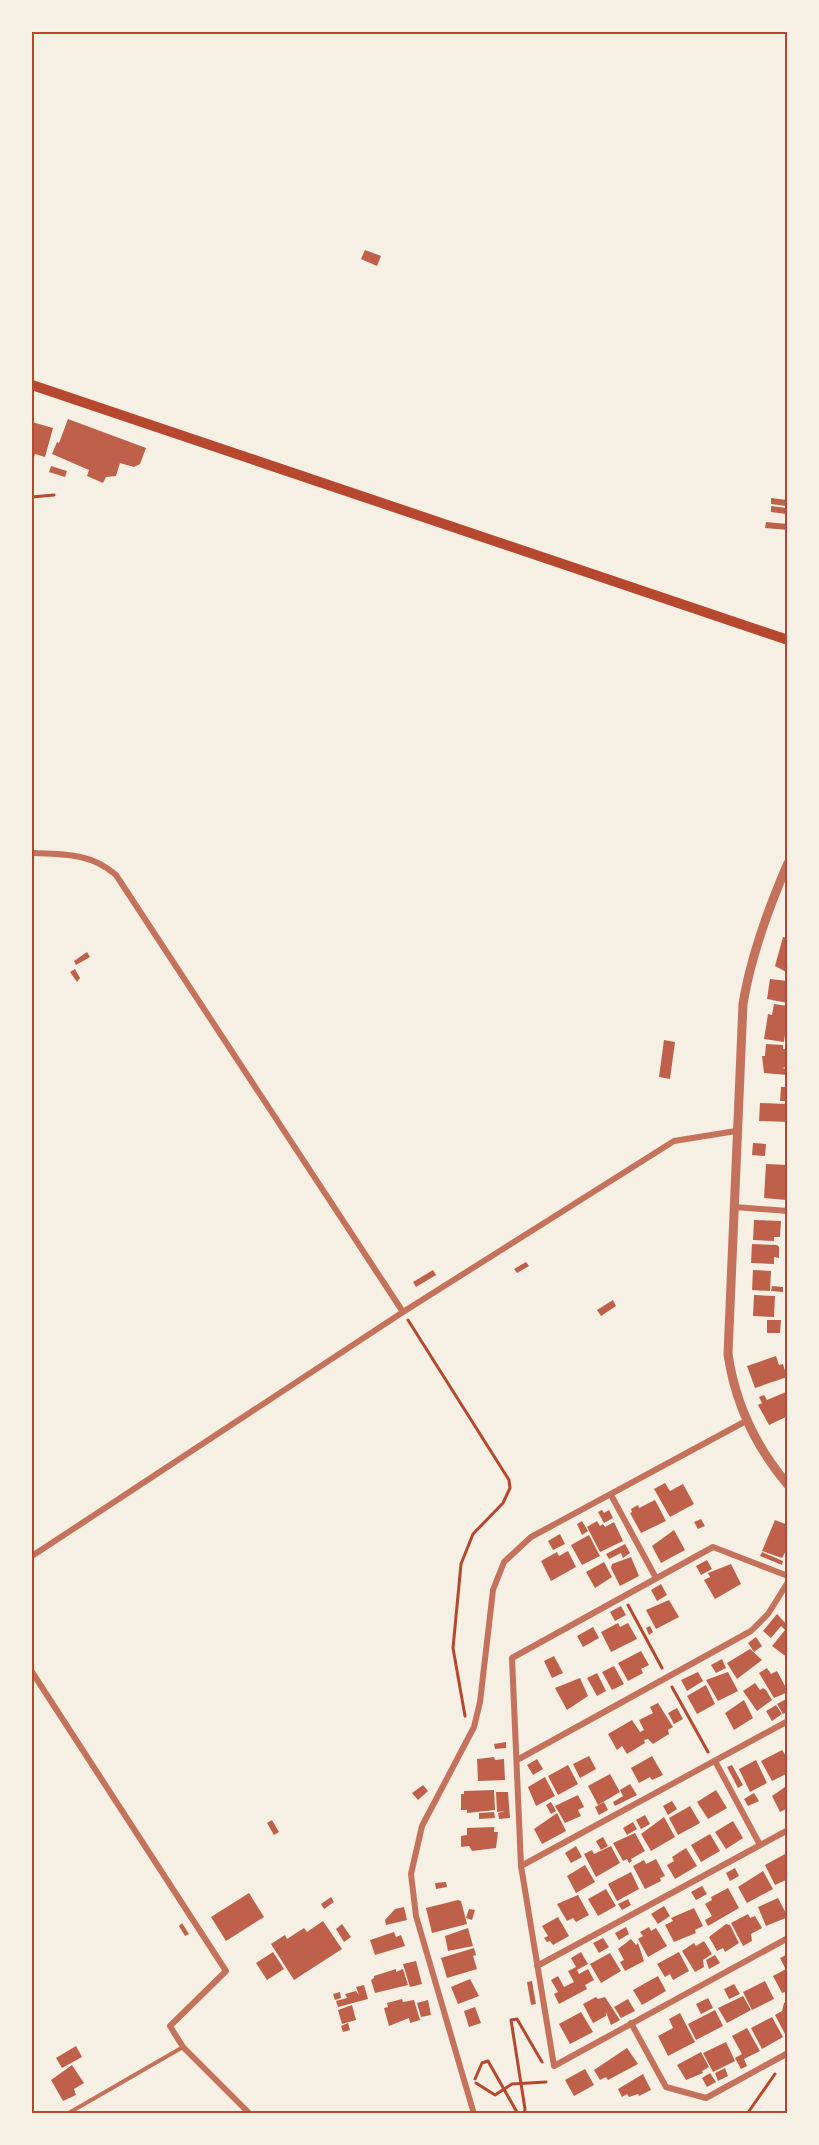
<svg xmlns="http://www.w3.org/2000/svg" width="819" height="2145" font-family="'DejaVu Sans',sans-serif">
	<rect width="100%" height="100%" fill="#f6efe4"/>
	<path fill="#bf614a" d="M365 250 381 256 377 266 361 259Z
		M68 419 146 448 140 464 134 467 120 463 116 476 106 477 103 483 87 476 89 470 52 454 57 442 59 443Z
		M32 422 53 428 45 457 35 454 32 463Z
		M51 466 67 471 65 477 49 472Z
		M771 498 787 500 786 506 771 504Z
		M771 506 786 508V514L771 512Z
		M766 522 788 524V530L765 528Z
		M783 937 788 938V973L775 966Z
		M87 952 90 957 76 965 74 961Z
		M75 969 80 978 77 982 70 972Z
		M770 979 788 981V1003L767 999Z
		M774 1004 788 1006V1034H785L784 1042 764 1039 768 1014 772 1015Z
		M664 1040 675 1042 670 1079 659 1077Z
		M766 1044 783 1045V1049H787L786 1067 782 1068 788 1069V1075L764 1073 762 1056H765Z
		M781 1087H788V1101H780Z
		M760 1103 788 1104V1122L759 1121Z
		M753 1143 766 1144 765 1156 752 1155Z
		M766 1164 788 1165 786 1200 764 1198Z
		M754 1220 781 1221 780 1237H774V1241L753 1240Z
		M752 1244 777 1245 779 1247V1258L774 1257V1264L751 1263Z
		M526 1262 529 1266 517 1273 514 1269Z
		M433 1270 436 1275 416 1287 413 1282Z
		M753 1270 771 1271 770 1291 752 1290Z
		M772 1286 783 1287V1292L771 1291Z
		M754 1295 775 1296 774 1317 753 1316Z
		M613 1300 616 1306 601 1316 597 1310Z
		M767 1320H781L780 1333H767Z
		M776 1356 779 1365 783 1364 787 1377 755 1388 747 1366Z
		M786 1392 788 1416 769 1425 758 1405 762 1403 759 1397 764 1395 767 1400Z
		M665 1483 670 1491 683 1484 694 1504 670 1517 654 1489Z
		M655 1500 666 1521 641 1533 630 1513 632 1512 631 1509 638 1505 639 1508Z
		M602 1510 604 1513 609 1510 613 1518 604 1523 598 1512Z
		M701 1519 705 1526 698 1529 694 1522Z
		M775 1520 788 1525V1547L782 1558 762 1551Z
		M582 1521 588 1531 582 1535 577 1524Z
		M597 1521 600 1526 603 1524 605 1527 614 1522 623 1541 600 1552 587 1527Z
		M674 1530 685 1550 661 1563 652 1546Z
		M560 1534 565 1544 553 1550 548 1541Z
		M589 1535 600 1556 582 1565 571 1545Z
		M625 1544 630 1553 623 1558 621 1553 609 1559 606 1554Z
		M568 1551 576 1567 551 1581 541 1561 557 1552 559 1556Z
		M762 1552 783 1561 782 1565 760 1556Z
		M631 1557 639 1576 620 1586 611 1568 612 1564Z
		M707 1560 712 1569 701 1575 696 1566Z
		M604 1562 612 1577 595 1588 586 1572Z
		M731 1564 741 1584 715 1599 704 1580 710 1577 708 1573Z
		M661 1584 667 1595 657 1601 651 1590Z
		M669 1600 679 1617 656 1629 646 1610Z
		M621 1606 626 1615 615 1621 610 1612Z
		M777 1614 788 1626V1658L772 1646 785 1630 781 1626 771 1638 763 1631Z
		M618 1623 620 1627 628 1623 637 1639 611 1652 601 1632Z
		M650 1626 653 1632 649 1635 646 1628Z
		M593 1627 599 1638 583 1647 577 1636Z
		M756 1637 762 1646 754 1652 748 1643Z
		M750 1649 762 1660 737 1679 727 1663Z
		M641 1651 649 1665 641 1669 643 1673 628 1681 618 1663Z
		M554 1656 563 1673 552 1678 544 1661Z
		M722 1659 726 1668 716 1673 711 1665Z
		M614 1666 624 1684 612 1690 602 1672Z
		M767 1668 771 1674 777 1671 785 1686 788 1685V1692L774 1698 759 1673Z
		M698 1672 703 1681 687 1691 681 1680Z
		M728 1672 738 1691 718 1701 706 1680Z
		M597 1673 606 1691 597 1696 587 1678Z
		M580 1678 588 1696 567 1710 555 1688Z
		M755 1683 760 1690 763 1688 766 1690 772 1700 757 1711 743 1691Z
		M706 1685 715 1704 697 1714 687 1696Z
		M788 1698V1711L783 1714 777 1704Z
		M744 1700 753 1718 734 1730 725 1713Z
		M658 1703 673 1727 668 1730 669 1734 653 1744 648 1739 644 1740 645 1743 627 1754 622 1746 617 1750 608 1734 632 1720 644 1738 640 1732 644 1730 639 1720 653 1713 650 1707Z
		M776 1705 782 1714 772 1721 766 1711Z
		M677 1708 683 1719 674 1724 668 1713Z
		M506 1742V1748L495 1749 494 1744Z
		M782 1750 788 1759V1773L772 1781 761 1761Z
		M589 1756 596 1769 580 1778 573 1764Z
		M652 1756 663 1775 652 1780 650 1777 639 1783 631 1768Z
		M494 1757 495 1760 504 1759 505 1780 478 1781 477 1759Z
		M537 1759 543 1769 533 1775 527 1765Z
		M756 1760 767 1783 750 1792 739 1769Z
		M568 1765 578 1784 558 1795 548 1776Z
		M732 1765 743 1785 738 1788 727 1767Z
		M610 1774 620 1792 598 1805 588 1786Z
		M545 1777 555 1796 536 1806 528 1787Z
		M630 1784 637 1795 615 1806 613 1802 623 1796 620 1790Z
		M423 1785 428 1791 418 1800 412 1793Z
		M788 1785V1808L780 1812 772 1796Z
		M494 1790 495 1810 467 1813V1810H461V1794H464V1791Z
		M716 1790 727 1808 708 1819 697 1802Z
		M496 1792H508L510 1818 499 1819 498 1813 505 1811 497 1812Z
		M754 1793 759 1801 748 1806 744 1799Z
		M578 1795 584 1807 578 1810 581 1816 565 1823 555 1806Z
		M672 1801 677 1809 668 1815 663 1806Z
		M551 1802 556 1811 551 1814 546 1805Z
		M604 1802 608 1810 599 1815 595 1807Z
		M690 1806 700 1823 678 1835 669 1818Z
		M494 1812 495 1818 479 1819V1813Z
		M557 1813 566 1831 542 1844 534 1829Z
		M645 1815 650 1824 641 1829 636 1820Z
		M664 1817 675 1837 651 1851 641 1834Z
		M272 1820 279 1832 274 1835 267 1823Z
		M733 1821 743 1838 726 1849 715 1832Z
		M633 1822 637 1829 627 1835 623 1828Z
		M494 1827V1832H498L496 1848 472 1851 469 1846 461 1847V1836L467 1835V1828Z
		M635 1833 645 1851 631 1859 632 1861 629 1863 627 1859 623 1861 613 1843Z
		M710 1834 720 1851 701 1862 691 1845Z
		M603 1837 608 1846 601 1850 596 1841Z
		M576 1846 582 1857 571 1863 565 1853Z
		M611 1846 620 1863 596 1877 584 1854 592 1850 594 1854Z
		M686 1848 697 1866 675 1879 667 1865 674 1861 672 1857Z
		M785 1854 788 1859V1879L775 1885 765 1865Z
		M656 1859 665 1876 660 1878 661 1881 645 1889 633 1866 644 1860 646 1864Z
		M585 1865 595 1882 576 1893 567 1876Z
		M735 1868 739 1876 730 1881 726 1873Z
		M763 1871 773 1889 747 1903 738 1887Z
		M631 1872 639 1889 617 1901 608 1884Z
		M446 1882 447 1887 436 1889 435 1883Z
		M702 1886 707 1894 696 1900 691 1892Z
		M728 1888 739 1908 708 1926 705 1920 712 1916 705 1904 712 1900 711 1897Z
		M606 1889 616 1906 598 1916 588 1899Z
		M249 1893 264 1917 226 1941 211 1917Z
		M578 1895 589 1915 576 1922 573 1918 567 1921 557 1904Z
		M331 1897 334 1902 324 1909 321 1904Z
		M778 1898 788 1917 766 1926 758 1907Z
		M628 1899 631 1905 622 1910 618 1904Z
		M458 1900 461 1901 467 1924 432 1933 426 1908Z
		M664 1906 670 1916 658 1924 651 1914Z
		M404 1907 407 1920 386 1925 385 1920 395 1909Z
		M694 1908 703 1926 695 1930 696 1933 674 1942 665 1925 673 1921 671 1918Z
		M469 1909 475 1910 472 1920 466 1918Z
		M748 1914 750 1918 755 1916 762 1928 751 1934 752 1941 743 1946 731 1923Z
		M558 1917 569 1936 553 1945 550 1941 547 1942 544 1938 548 1936 542 1926Z
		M323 1921 342 1949 294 1980 271 1944 285 1935 287 1939 304 1928 307 1932Z
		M182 1923 189 1934 185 1936 179 1926Z
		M342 1924 351 1937 344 1942 336 1929Z
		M726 1924 730 1925 739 1943 725 1952 723 1948 717 1951 709 1937Z
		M626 1927 629 1934 619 1940 615 1933Z
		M649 1927 651 1931 656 1928 667 1946 648 1957 638 1939 643 1936 640 1932Z
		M468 1928 473 1946 448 1951 445 1936Z
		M394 1932 396 1937 401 1935 405 1946 375 1955 370 1940Z
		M603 1938 609 1947 599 1953 593 1943Z
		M631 1939 636 1945 638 1943 644 1961 625 1971 620 1962 624 1960 618 1949Z
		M704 1941 712 1954 703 1960 704 1967 695 1972 682 1951 694 1943 696 1946Z
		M474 1948 476 1955 473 1956 477 1969 447 1978 441 1958Z
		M273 1952 284 1969 267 1980 256 1963Z
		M581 1952 588 1964 577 1970 579 1974 588 1969 594 1980 585 1985 587 1989 559 2004 554 1994 558 1992 551 1980 558 1976 564 1987 574 1982 568 1971 576 1967 571 1958Z
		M679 1952 689 1971 673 1980 670 1974 665 1977 657 1964Z
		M610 1953 621 1971 601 1983 590 1964Z
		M788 1954V1966L785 1968 780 1958Z
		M715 1955 720 1963 709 1969 706 1960Z
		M416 1961 422 1984 410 1987 403 1964Z
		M788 1968V1991L782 1993 773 1976Z
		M396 1969V1972L403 1969 408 1985 375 1993 371 1980 374 1978V1976Z
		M658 1976 666 1991 642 2005 633 1990Z
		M470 1979 479 1996 458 2004 451 1987Z
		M532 1981 536 2004 531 2005 527 1982Z
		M765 1981 774 1999 752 2010 743 1992Z
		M734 1984 740 1994 729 1999 724 1989Z
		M364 1985 368 1999 338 2007 336 2001 347 1998 345 1994 356 1991 359 1995 356 1987Z
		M340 1992 341 1998 335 2000 333 1994Z
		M743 1996 751 2010 727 2023 718 2008Z
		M596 1997 598 1999 605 1997 620 2020 611 2025 606 2012V2016L593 2023 583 2004Z
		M708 1998 713 2008 701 2014 696 2004Z
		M402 1999 403 2002 414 2000 420 2020 410 2023 409 2018 389 2026 384 2008 388 2007 387 2003Z
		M628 1999 635 2011 621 2018 614 2007Z
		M428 2000 431 2015 421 2017 417 2003Z
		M788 2001V2033L785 2034 775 2015 782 2011 784 2003Z
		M352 2005 356 2020 342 2024 338 2010Z
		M475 2007 481 2023 469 2027 464 2011Z
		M715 2010 723 2026 696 2040 688 2024Z
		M581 2012 593 2032 570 2044 559 2024Z
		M680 2013 695 2042 668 2056 658 2036 673 2028 669 2019Z
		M772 2017 783 2037 762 2049 751 2028Z
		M348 2023 350 2030 343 2032 341 2026Z
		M747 2028 760 2051 744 2059 747 2066 741 2069 735 2058 742 2054 732 2036Z
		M726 2042 735 2061 713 2072 703 2053Z
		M76 2046 82 2057 62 2068 56 2058Z
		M627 2048 638 2064 608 2080 606 2077 600 2080 594 2070Z
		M701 2052 709 2067 702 2071 703 2073 686 2080 677 2065Z
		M72 2065 84 2083 74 2089 76 2095 63 2101 51 2080Z
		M725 2068 728 2076 718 2081 715 2073Z
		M585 2069 594 2085 574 2096 565 2080Z
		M710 2073 716 2082 707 2087 702 2078Z
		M643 2074 651 2090 639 2096 638 2094 629 2097 627 2094 622 2097 618 2089Z"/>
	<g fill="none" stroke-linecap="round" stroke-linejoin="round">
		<path stroke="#b5482f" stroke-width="3" d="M32 497 54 495
			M408 1320 509 1480 510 1488 503 1503 473 1534 461 1564 453 1648 465 1716
			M628 1605 662 1668
			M672 1687 708 1752
			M475 2079 482 2063 488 2061 518 2114
			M476 2083 495 2095 512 2084 546 2082
			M524 2114 525 2109 511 2020 517 2019 542 2062
			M747 2114 775 2074"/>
		<path stroke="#c5725c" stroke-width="4" d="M67 2114 183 2047"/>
		<path stroke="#c5725c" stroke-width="6" d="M32 853C63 854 91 853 116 875L403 1312
			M734 1207 788 1211
			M611 1495 656 1578
			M32 1556 403 1312 674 1141 736 1131
			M788 1576 713 1547 512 1658 521 1866 554 2066 788 1938
			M32 1672 226 1971 170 2026 183 2047 250 2114
			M517 1760 751 1631 768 1614 788 1582
			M715 1761 760 1845
			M521 1866 788 1721
			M537 1966 788 1830
			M631 2023 666 2087 706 2098 788 2053
			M474 2114 416 1916 411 1874 422 1826 474 1727 480 1702 493 1590 504 1562 531 1537 746 1421"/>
		<path stroke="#c5725c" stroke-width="9" d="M788 863C768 909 751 955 743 1004L728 1354C735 1403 756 1447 788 1485"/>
		<path stroke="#b5482f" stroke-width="10" d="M32 385 788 640"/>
	</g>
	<rect width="819" height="2145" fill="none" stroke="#f6efe4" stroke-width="66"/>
	<rect x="33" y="33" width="753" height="2079" fill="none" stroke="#b5482f" stroke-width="2"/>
</svg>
